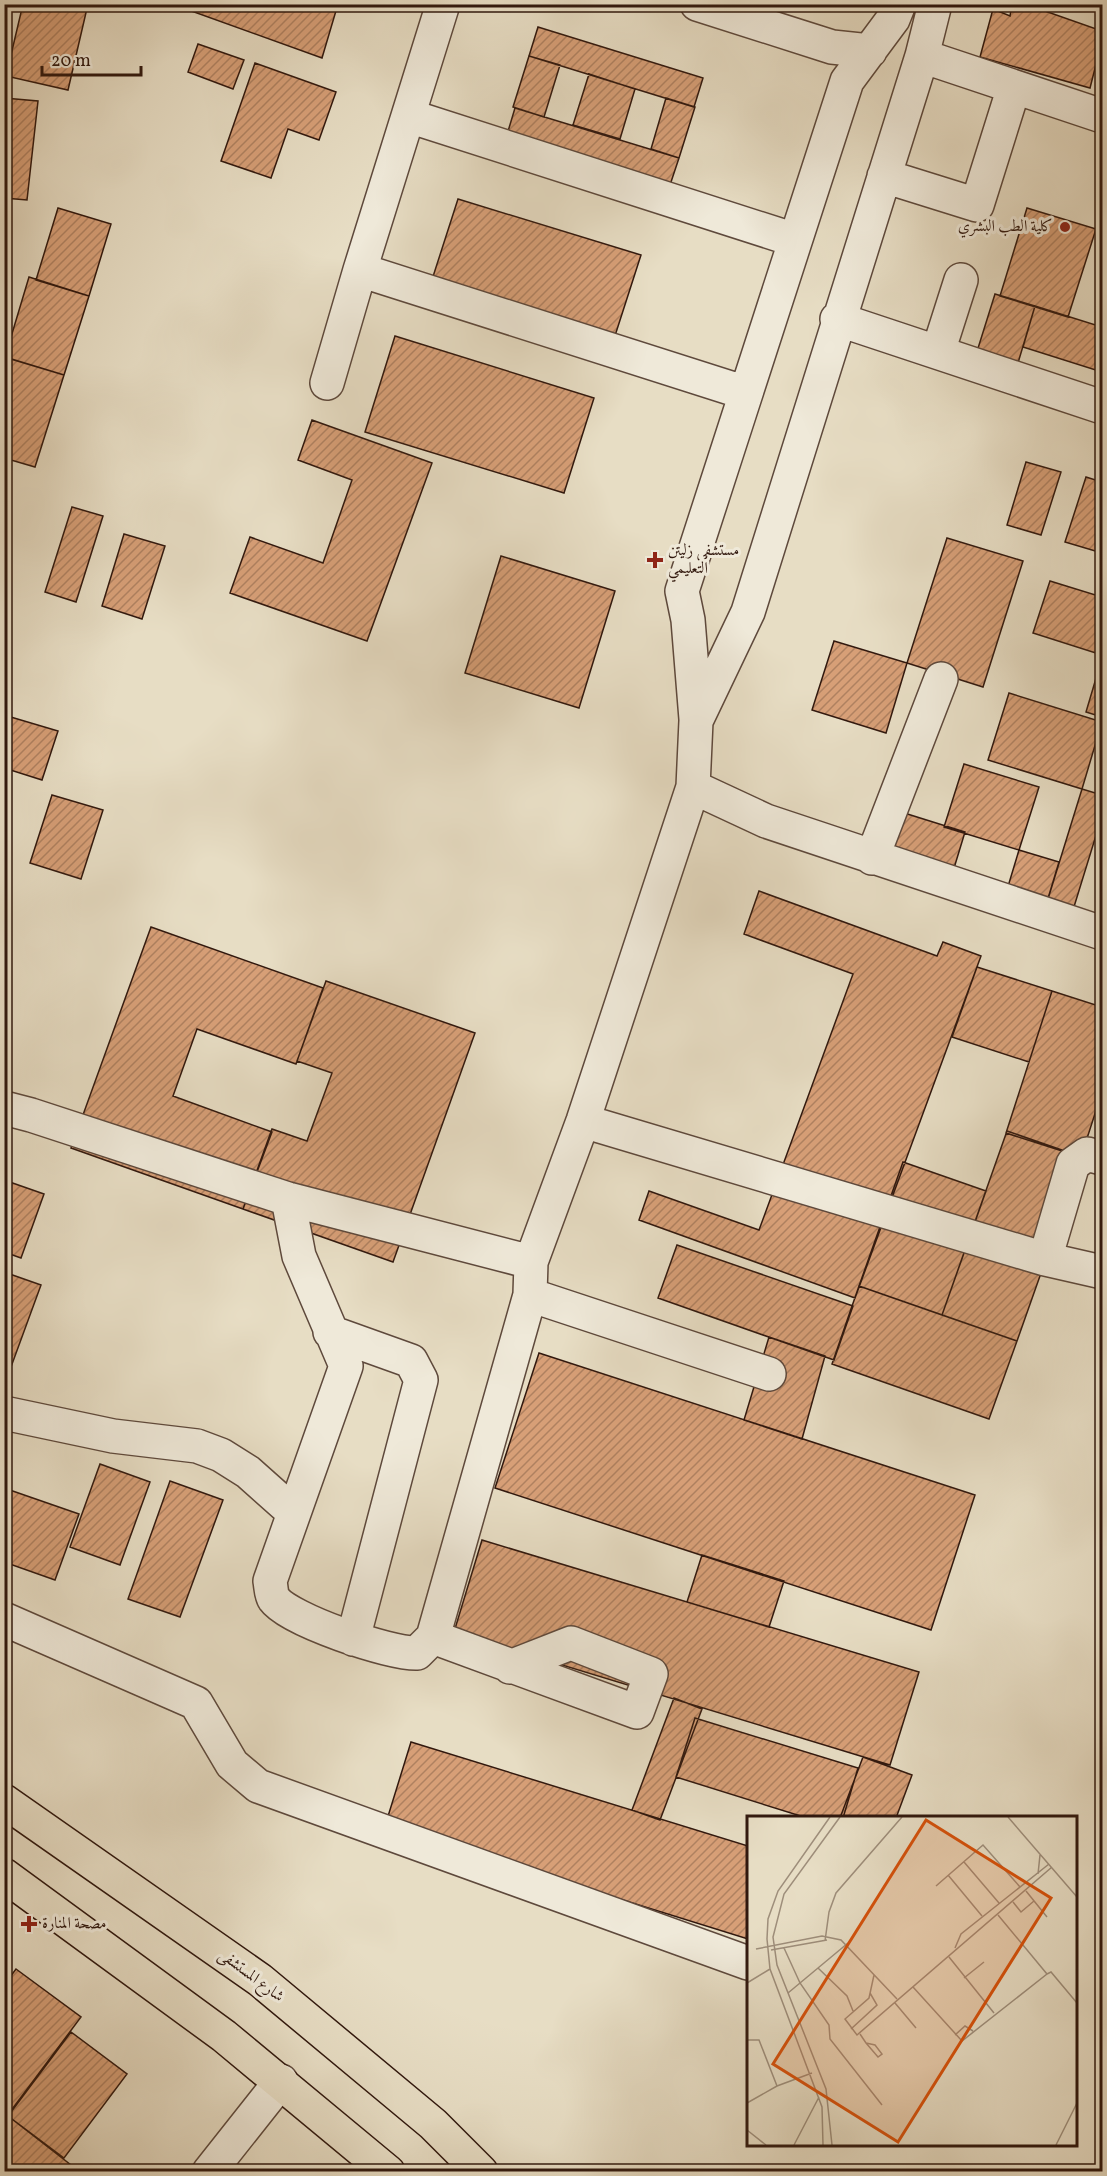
<svg xmlns="http://www.w3.org/2000/svg" width="1107" height="2176" font-family="Vollkorn,Amiri,serif">
	<defs>
		<pattern id="building-hatch" width="6" height="6" patternUnits="userSpaceOnUse" patternTransform="scale(1.5)"><rect width="6" height="6" fill="#d79f77"/><path d="M-1 1l2-2M0 6l6-6M5 7l2-2" fill="none" stroke="#af8160"/></pattern>
	</defs>
	<rect width="100%" height="100%" fill="#e7ddc4"/>
	<filter id="stains"><feTurbulence type="fractalNoise" baseFrequency=".00333" numOctaves="4"/><feColorMatrix values="0 0 0 0 .2 0 0 0 0 .09 0 0 0 0 .02 0 0 0 .5 -.17"/></filter>
	<radialGradient id="worn" r=".72"><stop offset=".6" stop-color="#630" stop-opacity="0"/><stop offset="1" stop-color="#630" stop-opacity=".3"/></radialGradient>
	<path fill="url(#building-hatch)" stroke="#31180e" stroke-width="1.5" d="M23 4H88L68 90 6 76Z
		M172 4H338L322 58Z
		M1012 4H1025L1102 31V41L1090 88 980 57 993 9 1010 16Z
		M538 27 703 78 694 107 529 56Z
		M198 44 244 60 233 89 188 72Z
		M529 56 560 65 544 117 513 107Z
		M255 63 336 92 319 140 288 129 271 178 221 161Z
		M589 74 635 89 620 139 573 125Z
		M4 98 38 101 27 200 4 198Z
		M666 98 695 107 679 158 651 149Z
		M515 108 679 158 669 188 506 138Z
		M458 199 641 255 612 345 429 289Z
		M58 208 111 224 89 296 36 280Z
		M1027 208 1096 229 1068 317 1000 296Z
		M29 277 89 296 64 375 5 357Z
		M995 294 1035 306 1015 373 974 361Z
		M1035 306 1102 327V372L1023 347Z
		M395 336 594 398 564 493 365 432Z
		M4 357 64 375 35 467 4 458Z
		M312 420 432 463 367 641 230 593 250 537 323 563 352 480 298 460Z
		M1026 462 1061 472 1041 535 1007 525Z
		M1086 477 1102 482V553L1065 542Z
		M72 507 103 516 76 602 45 592Z
		M124 534 165 546 142 619 102 606Z
		M947 538 1023 561 983 687 907 663Z
		M501 556 615 591 579 708 465 673Z
		M1050 581 1102 597V655L1033 633Z
		M834 641 907 663 886 733 812 710Z
		M1102 658V717L1086 712Z
		M1009 693 1102 722 1082 789 988 760Z
		M4 715 58 731 42 780 4 768Z
		M964 764 1039 787 1019 850 944 827Z
		M1082 789 1102 795V816L1069 923 1043 915Z
		M52 795 103 810 81 879 30 863Z
		M901 812 965 832 951 878 886 858Z
		M1019 850 1059 862 1043 915 1003 903Z
		M759 891 937 956 943 942 981 956 855 1298 639 1220 649 1191 759 1230 853 974 744 934Z
		M151 927 323 988 296 1064 197 1029 173 1096 272 1132 243 1209 71 1148Z
		M977 967 1052 991 1029 1062 952 1037Z
		M326 981 475 1033 393 1262 243 1209 272 1129 307 1141 332 1073 297 1061Z
		M1052 991 1102 1007V1092L1081 1157 1006 1133Z
		M1007 1131 1082 1157 1017 1341 942 1315Z
		M903 1162 986 1191 942 1315 859 1286Z
		M4 1180 44 1194 21 1258 4 1252Z
		M677 1245 853 1306 834 1360 658 1298Z
		M4 1272 41 1285 4 1386Z
		M859 1286 1017 1341 989 1419 832 1364Z
		M769 1337 825 1356 802 1439 744 1420Z
		M539 1353 975 1495 931 1630 495 1488Z
		M100 1464 150 1482 120 1565 70 1547Z
		M170 1481 223 1500 180 1617 128 1599Z
		M4 1488 79 1514 55 1580 4 1562Z
		M482 1540 919 1672 890 1765 454 1632Z
		M702 1555 784 1581 769 1627 687 1602Z
		M674 1698 702 1709 660 1820 632 1810Z
		M695 1718 858 1768 843 1818H807L676 1777Z
		M411 1742 748 1846V1939L385 1826Z
		M863 1757 912 1775 896 1818H840Z
		M16 1969 81 2017 4 2120V1985Z
		M71 2032 127 2074 64 2158 8 2116Z
		M8 2116 80 2172H4V2120Z"/>
	<g fill="none" stroke-linecap="round" stroke-linejoin="round">
		<defs>
			<path id="minor" d="M697 4 832 47 870 51
				M922 56 1102 116
				M409 116 795 240
				M884 176 977 205 1014 87
				M360 270 746 393
				M837 319 1102 407
				M938 352 961 280
				M327 383 360 270 443 4
				M696 719 688 620 682 591 847 81 893 19 899 4
				M693 787 766 821 1102 933
				M872 858 941 679
				M4 1108 31 1115 288 1199 531 1262
				M583 1121 1045 1259 1102 1272
				M288 1199 299 1256 346 1366 270 1581C271 1586 271 1595 274 1599 289 1620 390 1654 417 1653L433 1637 530 1295 531 1262 583 1121 693 787 696 721 748 612 922 56 935 4
				M1045 1259 1073 1164 1087 1154 1102 1158
				M530 1295 769 1374
				M330 1332 411 1361 421 1380 353 1639
				M4 1413 113 1436 197 1446 221 1455 248 1472 294 1513
				M4 1619 196 1703 232 1764 258 1786 748 1963
				M433 1637 637 1712 651 1674 571 1643 510 1667
				M209 2172 281 2081"/>
			<path id="major" d="M4 1801 260 1980 433 2124 481 2172
				M4 1875 224 2036 388 2172"/>
		</defs>
		<use href="#minor" stroke="#5e493c" stroke-width="36"/>
		<use href="#major" stroke="#31180e" stroke-width="36"/>
		<use href="#minor" stroke="#efe9d9" stroke-width="33"/>
		<use href="#major" stroke="#e7ddc4" stroke-width="33"/>
	</g>
	<g fill="#8f2418" stroke="#efe9d9" stroke-width="2">
		<circle cx="1065" cy="227" r="6"/>
		<path d="M652 551h6v6h6v6h-6v6h-6v-6h-6v-6h6z"/>
		<path d="M26 1915h6v6h6v6h-6v6h-6v-6h-6v-6h6z"/>
	</g>
	<g text-anchor="middle" dominant-baseline="central" stroke-width="6" stroke-linejoin="round" paint-order="stroke">
		<g font-size="16" fill="#31180e" stroke="#efe9d9" text-anchor="start">
			<text x="1053" y="227" text-anchor="end">كلية الطب البشري</text>
			<text x="668" y="551">مستشفى زليتن<tspan x="668" dy="18">التعليمي</tspan></text>
			<text x="42" y="1924">مصحة المنارة</text>
		</g>
		<g font-size="16" fill="#31180e" stroke="#efe9d9">
			<text transform="translate(251 1976) rotate(37)">شارع المستشفى</text>
		</g>
	</g>
	<g transform="translate(747 1816)">
		<rect width="330" height="330" fill="#e7ddc4"/>
		<path fill="none" stroke="#9e8e7b" stroke-width="1.5" d="M261 1 330 81M217 46 252 87M291 58 293 39M201 59 235 100M189 70 236 29 273 71M279 75 300 101M266 86 274 96 287 85M251 99 300 158 304 156 330 187M78 125 82 96 89 77 155 1M37 132 53 167 82 209 83 223 135 289M208 132 214 118 302 48M9 133 75 120 94 124 150 183M24 134 80 124M202 141 247 197M71 152 100 180 106 195M127 159 122 182 98 203 110 219 305 51M217 162 237 146M0 167 23 153M166 171 215 225 300 158M41 177 101 127M148 187 169 212M104 213 130 189 123 177M113 218 119 227 131 241 135 238 128 229 119 227M208 219 218 210 226 215M0 224H12L30 270M0 287 30 270 65 257M0 314 19 329M47 329 72 281M76 329 75 291 23 153 20 123 21 103 31 75 83 1M85 329 79 273 30 149 26 121 37 78 93 1M309 329 330 287"/>
		<path fill="#d6520c" fill-opacity="0.15" stroke="#d6520c" stroke-width="3" d="M179 4 304 82 151 326 26 248Z"/>
		<rect width="330" height="330" fill="none" stroke="#31180e" stroke-width="3"/>
	</g>
	<rect width="1107" height="2176" fill="none" stroke="#e7ddc4" stroke-width="24"/>
	<rect x="6" y="6" width="1095" height="2164" fill="none" stroke="#31180e" stroke-width="3"/>
	<rect x="12" y="12" width="1083" height="2152" fill="none" stroke="#31180e" stroke-width="1.5"/>
	<path d="M42 66v9h99v-9" fill="none" stroke="#31180e" stroke-width="3"/>
	<text x="51" y="66" font-size="18" fill="#31180e" stroke="#efe9d9" stroke-width="4.5" paint-order="stroke">20 m</text>
	<rect width="100%" height="100%" filter="url(#stains)"/>
	<rect width="100%" height="100%" fill="url(#worn)"/>
</svg>
